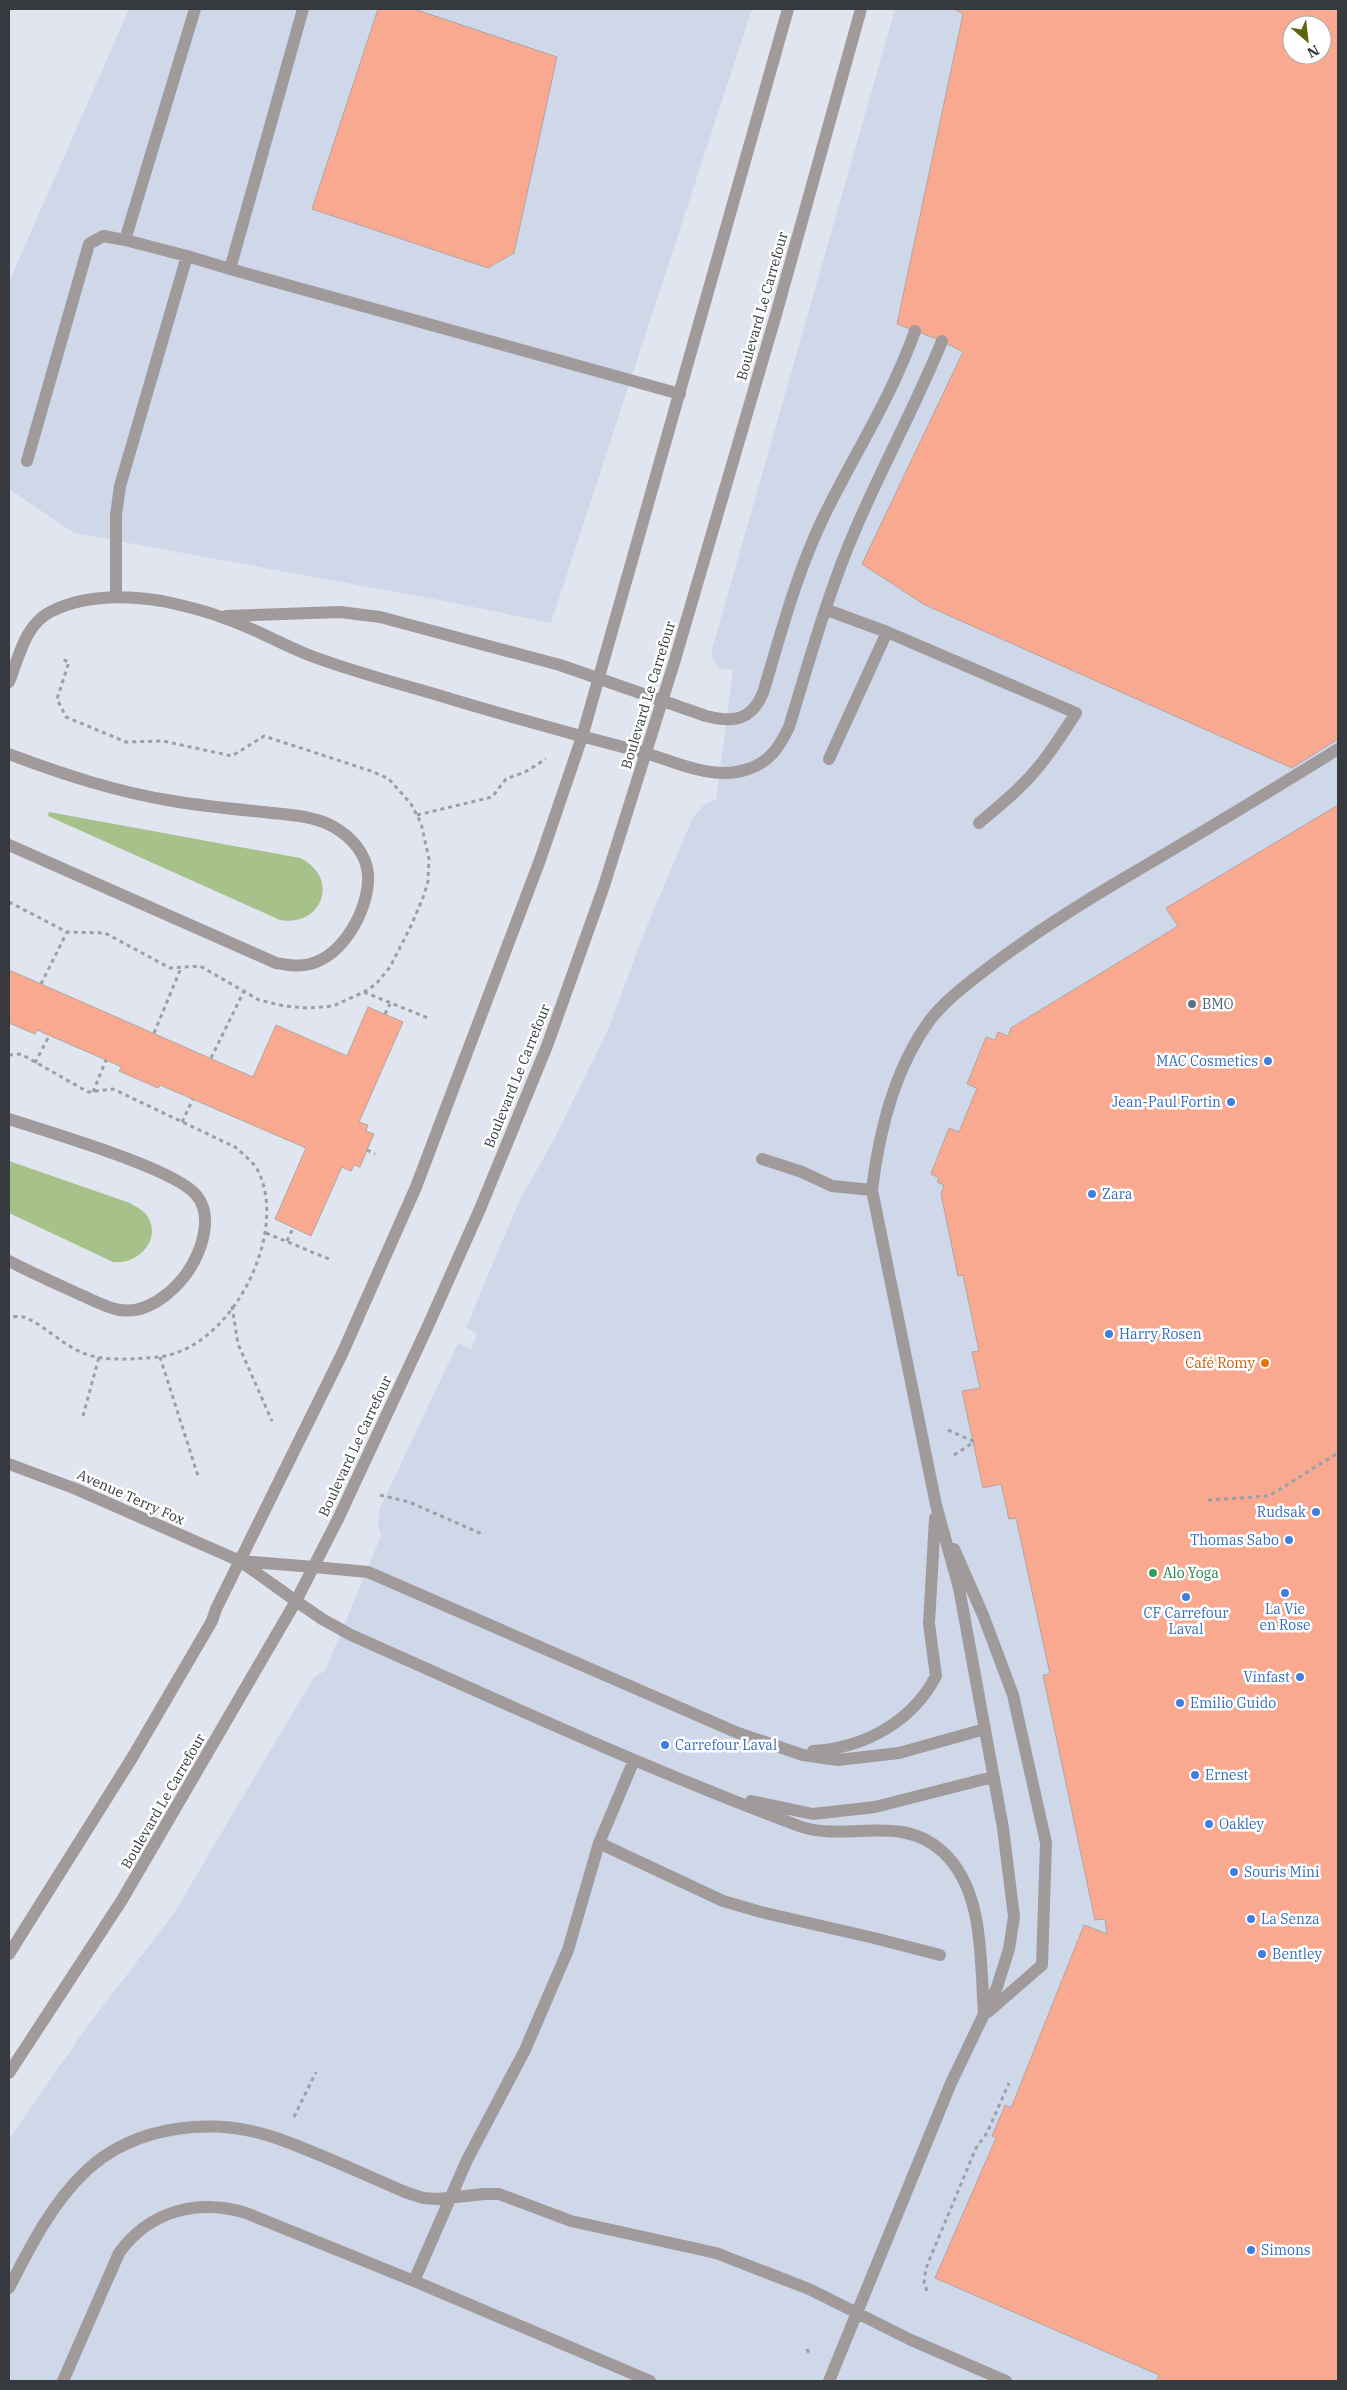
<svg xmlns="http://www.w3.org/2000/svg" width="1347" height="2390" font-family="'IBM Plex Serif',serif">
	<rect width="100%" height="100%" fill="#e0e5f0"/>
	<path fill="#cfd8e9" fill-rule="evenodd" d="M129 9H752L551 623 434 599 74 533 9 489V282Z
		M895 9H1338V2381H9V2139L84 2031 174 1913 314 1677 325 1671 381 1536 378 1525 380 1508 458 1343 471 1349 477 1333 466 1328 497 1253 519 1202 554 1139 608 1030 642 938 693 817 706 803 716 800 733 670 720 669 713 661 712 649ZM1292 25H1322V55H1292Z"/>
	<path fill="#a6c18a" d="M49 812 300 858C340 877 323 927 280 920L48 816Z
		M9 1161 130 1203C136 1207 144 1210 148 1217 162 1241 136 1265 113 1262L9 1213Z"/>
	<path fill="#f8a990" stroke="#b2a5a1" fill-rule="evenodd" d="M378 9H414L557 57 514 253 488 268 312 209Z
		M954 9H1338V739L1292 768 925 605 862 564 963 352 942 341 897 324 963 14ZM1292 25H1322V55H1292Z
		M1338 805V2381H1156L1159 2375 935 2278 996 2138 992 2136 1001 2115 1005 2105 1011 2108 1084 1925 1107 1934 1105 1919 1095 1920 1043 1675 1050 1674 1016 1518 1009 1519 1001 1484 983 1488 962 1391 980 1388 972 1352 979 1351 963 1275 958 1276 941 1194 944 1185 937 1182 939 1178 931 1174 949 1128 959 1132 977 1088 967 1084 986 1037 995 1040 998 1032 1008 1036 1011 1028 1178 926 1166 908Z
		M9 970 253 1077 276 1025 347 1056 368 1007 403 1022 359 1122 368 1125 366 1131 374 1134 367 1150 360 1167 354 1165 351 1171 342 1167 311 1236 275 1219 306 1148 160 1085 158 1088 119 1071 122 1067 37 1030 35 1034 9 1023Z"/>
	<g fill="none" stroke-linecap="round" stroke-linejoin="round">
		<path stroke="#9b9fa7" stroke-width="3" stroke-dasharray="4 4" stroke-linecap="butt" d="M417 815 492 797 506 779 525 772 546 759
			M9 902 67 932 105 933 170 968 200 966 259 1000 284 1006 308 1008 333 1006 364 992 376 984 390 967 411 926 424 895 428 881 429 859 421 823 411 804 389 779 371 771 264 736 232 756 163 741 126 742 66 717 57 699 69 662 61 659
			M41 984 67 932
			M364 992 428 1018
			M385 1014 390 1004
			M154 1033 181 968
			M9 1055 21 1054 88 1092 113 1089 235 1147C244 1155 256 1164 260 1175 287 1239 229 1350 158 1357 136 1359 104 1362 83 1353 63 1345 41 1323 24 1317 20 1316 13 1317 9 1317
			M211 1058 244 991
			M35 1063 49 1036
			M93 1092 106 1060
			M182 1122 193 1099
			M367 1150 375 1154
			M266 1233 329 1259
			M287 1241 293 1228
			M232 1306 238 1344 272 1421
			M160 1357 199 1479
			M83 1416 99 1357
			M948 1430 975 1442
			M954 1455 974 1442
			M380 1495 409 1502 482 1534
			M1208 1500 1269 1496 1338 1453
			M294 2117 316 2072
			M927 2291 924 2282 926 2268 976 2148 987 2133 1009 2083
			M807 2349 810 2355"/>
		<path stroke="#a09a9b" stroke-width="12" d="M303 9 230 269 680 394
			M187 256 125 240 195 9
			M27 461 89 244 103 236 125 240
			M116 597V515L120 486 187 256 230 269
			M827 610 887 632 829 759
			M226 616 340 612 380 617 560 665 706 716C733 723 751 721 763 693 781 633 797 571 825 514 855 453 892 396 915 331
			M887 632 1076 713C1059 739 1043 765 1020 787 1007 800 993 811 979 823
			M9 682C19 657 25 625 50 612 85 594 125 595 162 601 181 605 203 610 221 617 253 627 282 645 314 657 352 671 392 682 431 693 500 714 568 733 638 751 673 760 711 782 748 769 770 762 780 746 789 727 809 662 829 589 856 528 883 465 916 405 942 341
			M9 754C62 774 116 792 173 801 203 806 233 809 263 812 287 815 313 815 334 827 351 837 366 853 368 874 370 908 344 955 310 964 298 967 288 965 276 963L9 845
			M9 1119C45 1131 178 1169 197 1196 210 1212 205 1236 198 1253 186 1282 153 1315 120 1310 107 1308 93 1300 81 1295 57 1284 32 1273 9 1261
			M762 1159 802 1172 832 1186 872 1190
			M954 1549 983 1615 1013 1695 1046 1843 1042 1965 988 2012
			M314 1567 368 1572 738 1733 803 1755 838 1760 899 1753 985 1729
			M296 1601 322 1619 351 1635C499 1701 647 1769 799 1826 847 1843 899 1812 943 1852 985 1891 980 1962 984 2014
			M813 1751C864 1748 912 1722 936 1676L929 1624 935 1518
			M634 1760 599 1843 568 1950 525 2050 467 2160 414 2281 650 2381
			M751 1801 813 1814 875 1807 993 1777
			M599 1843 723 1901 761 1912 874 1938 940 1955
			M9 2288C30 2247 52 2203 86 2171 136 2124 216 2116 279 2139 321 2154 363 2174 405 2192L423 2198 438 2199 484 2194H499L571 2221 716 2253 809 2289 911 2340 1006 2381
			M63 2381 119 2253C149 2211 198 2198 246 2213L414 2281
			M829 2381 951 2083 997 1987 1009 1949 1014 1917 1003 1828 959 1588 936 1505 872 1190C879 1131 894 1069 930 1020 944 1002 962 988 980 974 1025 939 1072 909 1121 880 1194 837 1266 794 1338 749"/>
		<path stroke="#a09a9b" stroke-width="12" d="M9 1464 76 1489 240 1561 296 1601
			M240 1561 314 1567"/>
		<path stroke="#a09a9b" stroke-width="12" d="M9 1954 132 1758 212 1621 216 1609 342 1354 416 1187 540 860 582 737 788 9
			M9 2073 122 1900 296 1601 338 1519 427 1328 480 1209 547 1046 603 889 674 663 777 311 861 9"/>
	</g>
	<circle fill="#5c6f8a" stroke="#fff" stroke-width="2" cx="1192" cy="1004" r="5"/>
	<g fill="#3f7fe0" stroke="#fff" stroke-width="2">
		<circle cx="1268" cy="1061" r="5"/>
		<circle cx="1231" cy="1102" r="5"/>
		<circle cx="1092" cy="1194" r="5"/>
		<circle cx="1109" cy="1334" r="5"/>
		<circle cx="1316" cy="1512" r="5"/>
		<circle cx="1289" cy="1540" r="5"/>
		<circle cx="1285" cy="1593" r="5"/>
		<circle cx="1186" cy="1597" r="5"/>
		<circle cx="1300" cy="1677" r="5"/>
		<circle cx="1180" cy="1703" r="5"/>
		<circle cx="665" cy="1745" r="5"/>
		<circle cx="1195" cy="1775" r="5"/>
		<circle cx="1209" cy="1824" r="5"/>
		<circle cx="1234" cy="1872" r="5"/>
		<circle cx="1251" cy="1919" r="5"/>
		<circle cx="1262" cy="1954" r="5"/>
		<circle cx="1251" cy="2250" r="5"/>
	</g>
	<circle fill="#e8710a" stroke="#fff" stroke-width="2" cx="1265" cy="1363" r="5"/>
	<circle fill="#2e9e5b" stroke="#fff" stroke-width="2" cx="1153" cy="1573" r="5"/>
	<g text-anchor="middle" dominant-baseline="central" stroke-width="5" stroke-linejoin="round" paint-order="stroke">
		<g font-size="14" fill="#36393d" stroke="#fff">
			<text transform="translate(762 306) rotate(-74)">Boulevard Le Carrefour</text>
			<text transform="translate(648 695) rotate(-73)">Boulevard Le Carrefour</text>
			<text transform="translate(517 1076) rotate(-68)">Boulevard Le Carrefour</text>
			<text transform="translate(355 1446) rotate(-65)">Boulevard Le Carrefour</text>
			<text transform="translate(131 1497) rotate(24)">Avenue Terry Fox</text>
			<text transform="translate(163 1801) rotate(-60)">Boulevard Le Carrefour</text>
		</g>
		<g font-size="14" fill="#4e5e75" stroke="#fff" text-anchor="start">
			<text x="1202" y="1004">BMO</text>
		</g>
		<g font-size="14" fill="#366cbe" stroke="#fff" text-anchor="start">
			<text x="1258" y="1061" text-anchor="end">MAC Cosmetics</text>
			<text x="1221" y="1102" text-anchor="end">Jean-Paul Fortin</text>
			<text x="1102" y="1194">Zara</text>
			<text x="1119" y="1334">Harry Rosen</text>
			<text x="1306" y="1512" text-anchor="end">Rudsak</text>
			<text x="1279" y="1540" text-anchor="end">Thomas Sabo</text>
			<text x="1285" y="1609" text-anchor="middle">La Vie<tspan x="1285" dy="16">en Rose</tspan></text>
			<text x="1186" y="1613" text-anchor="middle">CF Carrefour<tspan x="1186" dy="16">Laval</tspan></text>
			<text x="1290" y="1677" text-anchor="end">Vinfast</text>
			<text x="1190" y="1703">Emilio Guido</text>
			<text x="675" y="1745">Carrefour Laval</text>
			<text x="1205" y="1775">Ernest</text>
			<text x="1219" y="1824">Oakley</text>
			<text x="1244" y="1872">Souris Mini</text>
			<text x="1261" y="1919">La Senza</text>
			<text x="1272" y="1954">Bentley</text>
			<text x="1261" y="2250">Simons</text>
		</g>
		<g font-size="14" fill="#c56008" stroke="#fff" text-anchor="end">
			<text x="1255" y="1363">Café Romy</text>
		</g>
		<g font-size="14" fill="#27864d" stroke="#fff" text-anchor="start">
			<text x="1163" y="1573">Alo Yoga</text>
		</g>
	</g>
	<rect width="1347" height="2390" fill="none" stroke="#36393d" stroke-width="20"/>
	<g transform="translate(1307 40) rotate(152)"><circle r="24" fill="#ffffff" stroke="#afb0b1"/>
	<path d="M0-4L9 19L0 12L-9 19Z" fill="#5f670a"/>
	<text y="-8" font-size="14" font-weight="bold" text-anchor="middle" fill="#36393d">N</text>
	</g>
</svg>
